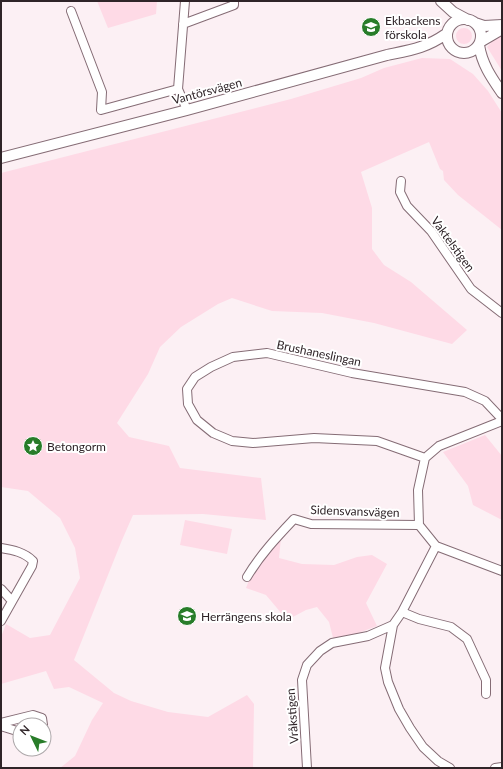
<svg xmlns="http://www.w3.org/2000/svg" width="503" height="769" font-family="Lato,sans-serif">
	<rect width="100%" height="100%" fill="#fcf0f4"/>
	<path fill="#fedae6" d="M97 1H157L156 14 108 28Z
		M456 36a8 8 0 1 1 16 0a8 8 0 1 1-16 0Z
		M502 34V71L487 47 497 36Z
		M422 58 450 59 473 74 488 91 502 113V230L458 195 444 180 443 171 440 169 429 142 361 172 372 208V249L384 265 411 282 467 330 452 344 374 323 322 313 272 311 232 298 218 304 181 327 160 347 148 374 117 423 129 437 169 446 180 468 261 478 266 520 203 514 133 515 122 540 74 660 114 693 131 701 168 712 208 717 247 695 254 704 253 768H60L75 756 92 720 103 703 69 687 54 689 46 671 1 684V637L6 624 30 638 50 635 80 578 75 548 60 518 28 491 1 487V173L291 99 361 78 384 68Z
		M485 435 502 456V520L473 505 468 486 443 452Z
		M185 520 232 529 227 554 180 545Z
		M281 538 279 558 302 564 334 565 357 557 372 555 387 564 366 603 377 626 353 635 333 638 329 622 317 607 306 610 287 620 266 595 246 588 252 573Z"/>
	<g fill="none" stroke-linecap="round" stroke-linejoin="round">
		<defs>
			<path id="minor" d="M185 1 178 89 187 110
				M71 11 102 92 101 110 178 89
				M183 24 234 5V1
				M401 181 400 192 407 206 431 231 471 289 502 313
				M502 421 439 446 425 458 418 490 419 525 436 546 502 571
				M425 458 377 441 314 438 253 443 232 441 213 433 197 420 188 404 187 389 195 377 211 367 233 357 267 353 352 373 465 392 485 401 502 419
				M436 546 402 612 393 625 385 668 388 682 399 709 410 728 423 747 438 761 450 768
				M1 548C13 550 24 552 33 561L32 566 1 621
				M247 577C260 555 277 537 294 519L311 524 419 525
				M1 589 12 601
				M402 612 419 619 451 627 467 639 486 680V694
				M1 723 33 715 42 718 43 725
				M1 726 20 732
				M307 768 302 680 307 665 320 651 332 643 368 636 393 625
				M495 768 502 767"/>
			<path id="tertiary" d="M441 1 453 12 468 20
				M447 36a17 17 0 1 1 34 0a17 17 0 1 1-34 0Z
				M475 23 484 26 502 25
				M480 42 502 29
				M479 45C482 64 491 77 502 93
				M1 158 187 110 387 55C411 50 426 48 446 34"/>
		</defs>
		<use href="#minor" stroke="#856c75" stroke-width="10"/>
		<use href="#tertiary" stroke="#856c75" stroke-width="12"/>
		<use href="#minor" stroke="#fff" stroke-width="8"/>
		<use href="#tertiary" stroke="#fff" stroke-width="10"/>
	</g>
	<defs>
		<symbol id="school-disc" viewBox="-11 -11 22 22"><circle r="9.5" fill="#287c29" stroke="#fff"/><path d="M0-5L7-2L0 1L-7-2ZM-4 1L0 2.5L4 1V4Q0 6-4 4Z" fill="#fff"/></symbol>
		<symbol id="sight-disc" viewBox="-11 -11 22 22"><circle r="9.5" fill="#287c29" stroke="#fff"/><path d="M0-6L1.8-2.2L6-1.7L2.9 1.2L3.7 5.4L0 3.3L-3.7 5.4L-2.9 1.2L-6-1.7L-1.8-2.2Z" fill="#fff"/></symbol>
	</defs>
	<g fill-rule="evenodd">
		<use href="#school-disc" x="360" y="16" width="22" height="22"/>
		<use href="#sight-disc" x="22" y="435" width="22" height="22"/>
		<use href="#school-disc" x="176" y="605" width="22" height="22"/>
	</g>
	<g text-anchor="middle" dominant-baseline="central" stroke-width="4" stroke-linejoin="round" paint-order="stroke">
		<g font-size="12" fill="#2f2428" stroke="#fff" text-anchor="start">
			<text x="385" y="20">Ekbackens<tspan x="385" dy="14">förskola</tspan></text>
			<text x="47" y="446">Betongorm</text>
			<text x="201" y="616">Herrängens skola</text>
		</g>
		<g font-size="12" fill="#2f2428" stroke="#fff">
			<text transform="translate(207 91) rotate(-15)">Vantörsvägen</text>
			<text transform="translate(453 244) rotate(54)">Vaktelstigen</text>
			<text transform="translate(319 353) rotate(12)">Brushaneslingan</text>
			<text transform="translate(355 511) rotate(2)">Sidensvansvägen</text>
			<text transform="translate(292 716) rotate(-94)">Vråkstigen</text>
		</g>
	</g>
	<rect width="503" height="769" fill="none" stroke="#2f2428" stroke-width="4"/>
	<g transform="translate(32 737) rotate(313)"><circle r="19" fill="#ffffff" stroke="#aca7a9"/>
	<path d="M0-3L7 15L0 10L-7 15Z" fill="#287c29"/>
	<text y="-6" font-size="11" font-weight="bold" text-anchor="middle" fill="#2f2428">N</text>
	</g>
</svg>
